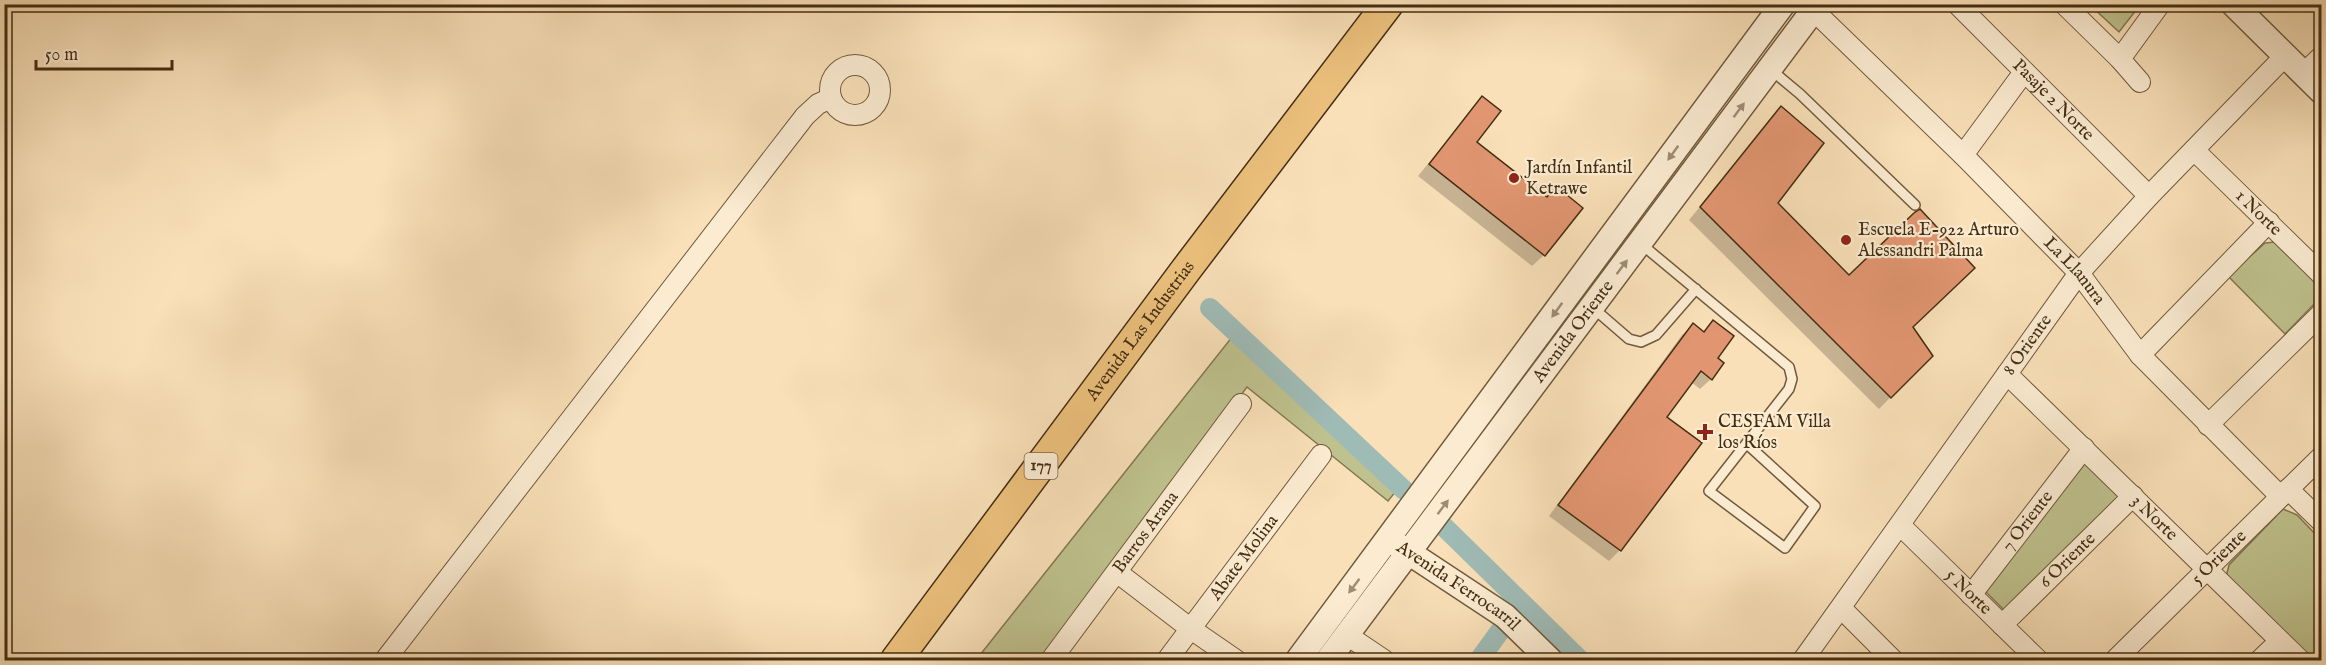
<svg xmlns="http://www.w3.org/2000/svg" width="2326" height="665" font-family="'IM FELL English',serif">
	<rect width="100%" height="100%" fill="#f9e0b8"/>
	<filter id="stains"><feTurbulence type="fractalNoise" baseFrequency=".00333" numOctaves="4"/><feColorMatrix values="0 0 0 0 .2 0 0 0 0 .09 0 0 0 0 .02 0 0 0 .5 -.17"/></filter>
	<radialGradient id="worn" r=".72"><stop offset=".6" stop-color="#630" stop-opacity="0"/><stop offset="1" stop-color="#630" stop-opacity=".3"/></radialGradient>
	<path fill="#bfc28e" stroke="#827850" stroke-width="1.5" d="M2090 5H2140L2119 32Z
		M2275 242 2320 288V298L2285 334 2228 276 2265 243Z
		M1236 332 1400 486 1388 501 1247 387 1039 660H976Z
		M2084 462 2120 496 2005 611 1985 591Z
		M2283 509 2297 515 2321 540V660H2310L2226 577 2229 565Z"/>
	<path fill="#0003" d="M1482 98 1475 142 1544 255 1532 266 1418 176Z
		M1781 108 1776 203 1849 277 1911 327 1931 356 1879 409 1689 220Z
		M1713 322 1716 358 1711 379 1700 389 1691 382 1665 417 1620 550 1609 561 1549 516 1682 335 1693 325 1703 332Z"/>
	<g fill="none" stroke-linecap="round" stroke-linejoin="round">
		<path stroke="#9fbbb6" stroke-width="20" d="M1210 308 1404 490
			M1429 512 1580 660
			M1479 660 1516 609"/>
	</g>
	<path fill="#e19671" stroke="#442e13" stroke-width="1.5" d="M1482 96 1501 111 1477 142 1547 197 1556 186 1583 208 1545 256 1429 164Z
		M1781 106 1824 143 1778 203 1849 275 1915 212 1920 209 1975 268 1913 327 1933 356 1891 398 1700 207Z
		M1713 320 1734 336 1718 358 1724 363 1712 380 1701 371 1667 417 1702 443 1621 551 1558 505 1693 323 1704 332Z"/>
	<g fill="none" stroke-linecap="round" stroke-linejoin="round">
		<defs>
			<path id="service" d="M1770 69 1800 94 1915 205
				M1640 243 1789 367 1792 379 1789 389 1709 491 1785 548 1815 506 1747 444
				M1592 307 1629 339 1641 342 1656 335 1696 289"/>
			<g id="minor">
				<path id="s1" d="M1807 4 1963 155 2079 273 2140 355 2280 496"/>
				<path id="s2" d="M1957 4 2149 196"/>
				<path d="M2064 4 2120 59 2140 82"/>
				<path d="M2120 59 2160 4"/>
				<circle cx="855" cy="90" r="25"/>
				<path d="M2303 74 2322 56"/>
				<path id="s3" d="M2194 150 2322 275"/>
				<path d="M1963 155 2024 72"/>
				<path d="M2140 355 2269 222"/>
				<path id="s4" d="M2007 374 2300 660"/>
				<path d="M2208 425 2322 313"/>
				<path d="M2288 489 2322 522"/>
				<path id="s5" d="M1900 525 2038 660"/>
				<path d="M1118 573 1191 629 1236 660"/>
				<path id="s6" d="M1971 595 2084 448"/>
				<path d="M1841 608 1893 660"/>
				<path id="s7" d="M2002 625 2133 496"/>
				<path d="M1347 635 1384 660"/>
				<path d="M385 660 805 116 818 104 831 98"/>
				<path id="s8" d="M1051 660 1241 404"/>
				<path id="s9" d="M1167 660 1321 455"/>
				<path id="s10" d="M1803 660 2079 273 2149 196 2285 56"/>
				<path id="s11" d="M2115 660 2322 456"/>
				<path d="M2260 660 2280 641"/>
			</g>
			<g id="tertiary">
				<path d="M2233 4 2322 92"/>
				<path id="s12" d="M1396 544 1505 616 1550 660"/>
				<path d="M1298 660 1783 4"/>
				<path id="s13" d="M1328 660 1818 4"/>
			</g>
			<g id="primary">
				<path id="s14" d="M896 660 1185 271 1388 4"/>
			</g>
		</defs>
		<use href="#service" stroke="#715a3c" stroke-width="12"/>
		<use href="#minor" stroke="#715a3c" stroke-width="22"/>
		<use href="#tertiary" stroke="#715a3c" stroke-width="27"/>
		<use href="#primary" stroke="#442e13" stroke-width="33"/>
		<use href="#service" stroke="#fbebd1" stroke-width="9"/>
		<use href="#minor" stroke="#fbebd1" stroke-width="20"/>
		<use href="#tertiary" stroke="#fbebd1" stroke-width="24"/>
		<use href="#primary" stroke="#ecc07c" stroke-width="30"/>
	</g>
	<defs><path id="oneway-solid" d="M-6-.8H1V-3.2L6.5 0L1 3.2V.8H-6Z" transform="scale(1.5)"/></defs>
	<g fill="#a08c72">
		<use href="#oneway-solid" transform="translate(1739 110) rotate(-53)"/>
		<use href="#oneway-solid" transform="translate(1673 153) rotate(126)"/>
		<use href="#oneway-solid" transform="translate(1622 267) rotate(-53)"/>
		<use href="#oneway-solid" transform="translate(1557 310) rotate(126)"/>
		<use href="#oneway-solid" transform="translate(1443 507) rotate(-53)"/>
		<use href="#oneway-solid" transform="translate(1354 586) rotate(127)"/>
	</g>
	<g fill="#8f2418" stroke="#fbebd1" stroke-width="2">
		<circle cx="1514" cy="178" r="6"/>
		<circle cx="1846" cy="240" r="6"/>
		<path d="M1702 423h6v6h6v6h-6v6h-6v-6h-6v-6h6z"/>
	</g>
	<g text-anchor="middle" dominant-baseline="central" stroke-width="4.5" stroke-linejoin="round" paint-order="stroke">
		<rect fill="#fbebd1" stroke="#7b674c" stroke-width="1.5" x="1024.5" y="453" width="33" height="26" rx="4.5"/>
		<g font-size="16" font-weight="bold" fill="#442e13">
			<text x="1041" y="466">177</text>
		</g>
		<g font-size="18" fill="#442e13" stroke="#fbebd1">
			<text stroke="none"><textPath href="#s2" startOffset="136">Pasaje 2 Norte</textPath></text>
			<text stroke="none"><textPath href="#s3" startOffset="90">1 Norte</textPath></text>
			<text stroke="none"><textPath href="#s1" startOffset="378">La Llanura</textPath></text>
			<text stroke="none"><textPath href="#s14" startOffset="410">Avenida Las Industrias</textPath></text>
			<text stroke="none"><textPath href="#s13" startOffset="410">Avenida Oriente</textPath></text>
			<text stroke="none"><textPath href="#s10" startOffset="387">8 Oriente</textPath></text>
			<text stroke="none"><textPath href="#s4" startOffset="206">3 Norte</textPath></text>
			<text stroke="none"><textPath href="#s6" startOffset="93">7 Oriente</textPath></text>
			<text stroke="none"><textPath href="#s8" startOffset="159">Barros Arana</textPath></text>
			<text stroke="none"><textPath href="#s9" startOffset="128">Abate Molina</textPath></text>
			<text stroke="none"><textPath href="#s11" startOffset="146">5 Oriente</textPath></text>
			<text stroke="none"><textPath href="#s7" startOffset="92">6 Oriente</textPath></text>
			<text stroke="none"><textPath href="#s12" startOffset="75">Avenida Ferrocarril</textPath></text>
			<text stroke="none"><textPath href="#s5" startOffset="96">5 Norte</textPath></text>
		</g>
		<g font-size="18" fill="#442e13" stroke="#fbebd1" text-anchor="start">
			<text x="1526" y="168">Jardín Infantil<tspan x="1526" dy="21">Ketrawe</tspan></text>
			<text x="1858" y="230">Escuela E-922 Arturo<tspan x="1858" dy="21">Alessandri Palma</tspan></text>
			<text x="1718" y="422">CESFAM Villa<tspan x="1718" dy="21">los Ríos</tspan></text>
		</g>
	</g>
	<rect width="2326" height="665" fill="none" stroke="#f9e0b8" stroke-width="24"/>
	<rect x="6" y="6" width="2314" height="653" fill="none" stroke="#442e13" stroke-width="3"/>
	<rect x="12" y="12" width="2302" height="641" fill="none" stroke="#442e13" stroke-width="1.5"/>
	<path d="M36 60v9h136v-9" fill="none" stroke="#442e13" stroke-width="3"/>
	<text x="45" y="60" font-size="18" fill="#442e13" stroke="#fbebd1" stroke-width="4.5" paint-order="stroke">50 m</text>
	<rect width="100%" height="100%" filter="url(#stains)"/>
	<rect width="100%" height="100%" fill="url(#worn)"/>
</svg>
